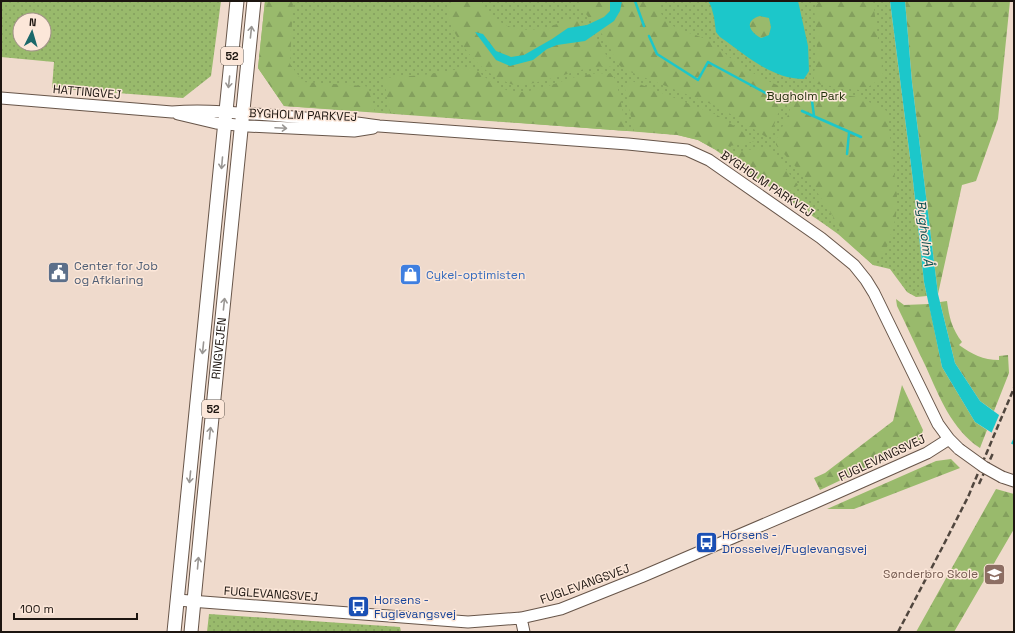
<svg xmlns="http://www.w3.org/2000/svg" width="1015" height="633" font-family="'Space Grotesk',sans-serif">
	<defs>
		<pattern id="green-dots" width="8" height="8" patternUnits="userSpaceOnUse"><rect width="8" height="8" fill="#99ba6c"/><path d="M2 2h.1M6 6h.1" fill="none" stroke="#839f5d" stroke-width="1.8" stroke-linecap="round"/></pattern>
		<pattern id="forest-firs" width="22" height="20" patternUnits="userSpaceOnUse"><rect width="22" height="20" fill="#99ba6c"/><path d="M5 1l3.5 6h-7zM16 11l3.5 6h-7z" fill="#839f5d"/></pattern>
	</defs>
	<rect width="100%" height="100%" fill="#efdacc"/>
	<path fill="url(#green-dots)" fill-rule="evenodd" d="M1 1H221L211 76 183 98 52 88 54 62 1 57ZM20 20H44V44H20Z
		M265 1H890L913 181 924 282 927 296 916 297 907 292 890 269 873 265 838 234 824 224 714 149 698 140 677 135 627 131 284 106 258 68Z
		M209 614 400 627 401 632H207Z"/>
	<path fill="url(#forest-firs)" d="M265 1H293L290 64 303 82 364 86 368 87 375 112 284 106 258 68Z
		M452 1H481C499 30 523 35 554 25 564 22 567 18 578 19L599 41 612 67C593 65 581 70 564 75 548 79 532 85 515 85 511 85 507 82 504 81 483 72 467 54 456 35 450 25 444 11 452 1Z
		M578 1H663L659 10C672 34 691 30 711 42 720 48 728 57 737 63 753 74 769 82 787 89L770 136 766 137 721 108 623 69C614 61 611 47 604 37 596 24 584 15 578 1Z
		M820 1H873L883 75 872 85 859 90 817 84C811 78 815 70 816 63 818 44 816 26 814 8Z
		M905 1H1010L998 119 976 181 962 185 938 294 912 82Z
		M760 16 769 18 771 27 769 35 761 38C750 31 743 21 760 16Z
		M472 67C482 75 501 91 514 92 526 93 537 89 548 86 569 79 589 71 611 74L616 80 627 131 390 113 384 78 424 75Z
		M632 81 717 115 757 141 714 149 698 140 678 135 634 131 624 84Z
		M802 90 859 97 887 111 897 196 896 217 885 254 873 265 838 233 840 227 813 186 776 145V140L788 115 796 92Z
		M767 147 772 151 798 185 783 196 722 154Z
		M896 299 904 305 929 304 942 367 975 422 987 430 980 448C952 430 939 396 926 367 916 347 907 326 897 306Z
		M947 301C949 317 952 329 962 342L959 345C972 354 983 360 999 360V356L1008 355 1009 373 994 411 980 401 955 363 940 302Z
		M902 385 923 430 919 443 820 490 814 478 825 473 893 421Z
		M951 459 960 468 854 509H827L936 461Z
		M996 489 1014 494V529L954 632H916Z"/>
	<path fill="#1cc7ca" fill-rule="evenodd" d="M610 1H622L620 11 614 21 585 41 557 45 547 49 533 60 510 66 496 60 475 32 483 34 496 51 511 57 524 55 552 39 568 28 587 25 604 17 610 11Z
		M708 1H798L808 46 809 71 804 79C771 79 746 55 720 37L716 32 714 17 711 6ZM760 16 769 18 771 27 769 35 761 38C750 32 743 21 760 16Z
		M890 1H905L912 82 938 294 955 363 980 401 1014 426V445L1000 438 975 422 942 367 924 282 913 181Z"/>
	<path fill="#efdacc" d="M1000 413 1014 424V437L1010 446 991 434Z"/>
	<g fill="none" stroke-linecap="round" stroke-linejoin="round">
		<path stroke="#1cc7ca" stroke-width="2.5" d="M635 1 644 26
			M649 36 657 54 698 80 708 62 773 97
			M812 101 814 116
			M802 111 861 137
			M847 154 849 133"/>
		<defs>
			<path id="minor" d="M1 98 172 112C205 109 236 113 269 115 306 118 343 120 379 126L628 144 687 150 709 160 821 238 854 265 866 280 874 293 938 424 949 439 959 449
				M178 114 216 123 248 126 354 131 373 128
				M1002 477 1014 481
				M177 600 468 622 521 618 561 609 641 577 814 503 927 453 949 439
				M521 618 524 632"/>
			<g id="major">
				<path d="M174 632 237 1"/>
				<path id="s1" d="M191 632 203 507 254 1"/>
			</g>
		</defs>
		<use href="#minor" stroke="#675549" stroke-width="13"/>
		<use href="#major" stroke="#675549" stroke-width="15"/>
		<use href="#minor" stroke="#fff" stroke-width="11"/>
		<use href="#major" stroke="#fff" stroke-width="13"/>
		<path stroke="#50463e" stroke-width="2.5" stroke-dasharray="6 3" stroke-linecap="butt" d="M979 484 993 453
			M898 632 942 548 968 497 1014 388"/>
		<defs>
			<path id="minor-bridge" d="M959 449 984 467 1002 477"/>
		</defs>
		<use href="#minor-bridge" stroke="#675549" stroke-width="13" stroke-linecap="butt"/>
		<use href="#minor-bridge" stroke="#fff" stroke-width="11"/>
	</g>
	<defs><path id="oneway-shaft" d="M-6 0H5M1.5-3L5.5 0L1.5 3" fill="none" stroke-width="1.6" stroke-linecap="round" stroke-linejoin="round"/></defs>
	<g stroke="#999693">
		<use href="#oneway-shaft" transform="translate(251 32) rotate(-84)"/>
		<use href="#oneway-shaft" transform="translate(229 82) rotate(96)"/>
		<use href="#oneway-shaft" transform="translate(281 128) rotate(3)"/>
		<use href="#oneway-shaft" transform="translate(222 163) rotate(95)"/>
		<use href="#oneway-shaft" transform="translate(224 304) rotate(-84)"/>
		<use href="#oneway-shaft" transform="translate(203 348) rotate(96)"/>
		<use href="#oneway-shaft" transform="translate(210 433) rotate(-84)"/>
		<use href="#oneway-shaft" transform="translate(190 477) rotate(96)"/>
		<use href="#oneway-shaft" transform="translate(198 563) rotate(-85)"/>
	</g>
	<defs>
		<symbol id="civic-square" viewBox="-11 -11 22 22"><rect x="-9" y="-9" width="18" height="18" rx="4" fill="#5c6f8a" stroke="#fce7d9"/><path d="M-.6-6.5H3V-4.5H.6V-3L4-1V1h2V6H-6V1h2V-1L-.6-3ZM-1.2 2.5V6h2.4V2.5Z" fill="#fff"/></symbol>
		<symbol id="shop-square" viewBox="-11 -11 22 22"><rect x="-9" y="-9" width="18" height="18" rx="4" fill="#3f7fe0" stroke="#fce7d9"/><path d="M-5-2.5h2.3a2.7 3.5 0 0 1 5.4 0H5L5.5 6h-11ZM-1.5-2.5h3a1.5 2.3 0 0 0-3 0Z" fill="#fff"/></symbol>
		<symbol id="bus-square" viewBox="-11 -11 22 22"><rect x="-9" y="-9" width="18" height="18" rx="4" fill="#1a4fb4" stroke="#fce7d9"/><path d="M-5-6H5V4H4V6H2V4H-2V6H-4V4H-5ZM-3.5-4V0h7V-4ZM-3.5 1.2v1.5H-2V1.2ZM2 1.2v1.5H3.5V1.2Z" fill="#fff"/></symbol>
		<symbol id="school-square" viewBox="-11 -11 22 22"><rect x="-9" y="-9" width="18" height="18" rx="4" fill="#8d6e63" stroke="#fce7d9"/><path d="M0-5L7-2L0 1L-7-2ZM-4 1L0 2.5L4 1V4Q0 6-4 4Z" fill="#fff"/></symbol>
	</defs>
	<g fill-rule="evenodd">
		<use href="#civic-square" x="46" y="260" width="25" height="25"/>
		<use href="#shop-square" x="398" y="262" width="25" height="25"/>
		<use href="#bus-square" x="694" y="530" width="25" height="25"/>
		<use href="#school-square" x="982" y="562" width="25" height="25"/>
		<use href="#bus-square" x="346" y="594" width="25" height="25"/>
	</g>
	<g text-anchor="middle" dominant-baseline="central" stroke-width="3" stroke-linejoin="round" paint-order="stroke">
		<g fill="#fce7d9" stroke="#5f544c" stroke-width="1">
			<rect x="221" y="47" width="22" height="18" rx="3"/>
			<rect x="202" y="400" width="22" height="18" rx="3"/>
		</g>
		<g font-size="11" font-weight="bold" fill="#1c1510">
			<text x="232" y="56">52</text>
			<text x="213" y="409">52</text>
		</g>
		<g font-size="12" fill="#1c1510" stroke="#fce7d9">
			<text transform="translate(87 92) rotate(5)">HATTINGVEJ</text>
			<text transform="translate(303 115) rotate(2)">BYGHOLM PARKVEJ</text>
			<text transform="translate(767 184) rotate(34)">BYGHOLM PARKVEJ</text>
			<text stroke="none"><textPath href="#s1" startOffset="285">RINGVEJEN</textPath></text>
			<text transform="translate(882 458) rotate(-25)">FUGLEVANGSVEJ</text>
			<text transform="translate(585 584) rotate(-20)">FUGLEVANGSVEJ</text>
			<text transform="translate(271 594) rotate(4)">FUGLEVANGSVEJ</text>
		</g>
		<g font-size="12" fill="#23310c" stroke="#fce7d9">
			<text x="806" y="96">Bygholm Park</text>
		</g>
		<g font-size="12" fill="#4e5e75" stroke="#fce7d9" text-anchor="start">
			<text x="74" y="266">Center for Job<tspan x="74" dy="14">og Afklaring</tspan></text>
		</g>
		<g font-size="12" fill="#366cbe" stroke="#fce7d9" text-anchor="start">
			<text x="426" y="275">Cykel-optimisten</text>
		</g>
		<g font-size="12" fill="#164399" stroke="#fce7d9" text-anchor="start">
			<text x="722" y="535">Horsens -<tspan x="722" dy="14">Drosselvej/Fuglevangsvej</tspan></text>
			<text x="374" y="600">Horsens -<tspan x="374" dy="14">Fuglevangsvej</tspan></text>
		</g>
		<g font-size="12" fill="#785e54" stroke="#fce7d9" text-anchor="end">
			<text x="978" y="574">Sønderbro Skole</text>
		</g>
		<g font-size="13" font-style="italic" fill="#064c4d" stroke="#fce7d9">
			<text transform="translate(925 233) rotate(83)">Bygholm Å</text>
		</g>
	</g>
	<rect width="1015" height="633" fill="none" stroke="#1c1510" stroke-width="4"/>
	<g transform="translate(32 32) rotate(5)"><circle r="19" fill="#fce7d9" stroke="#a29389"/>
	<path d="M0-3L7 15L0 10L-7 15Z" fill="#1b686a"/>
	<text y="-6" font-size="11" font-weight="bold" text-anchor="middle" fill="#1c1510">N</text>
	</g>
	<path d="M14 613v6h123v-6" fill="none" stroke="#1c1510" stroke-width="2"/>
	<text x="20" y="613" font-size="12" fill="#1c1510" stroke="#fce7d9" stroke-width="3" paint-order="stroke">100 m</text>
</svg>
